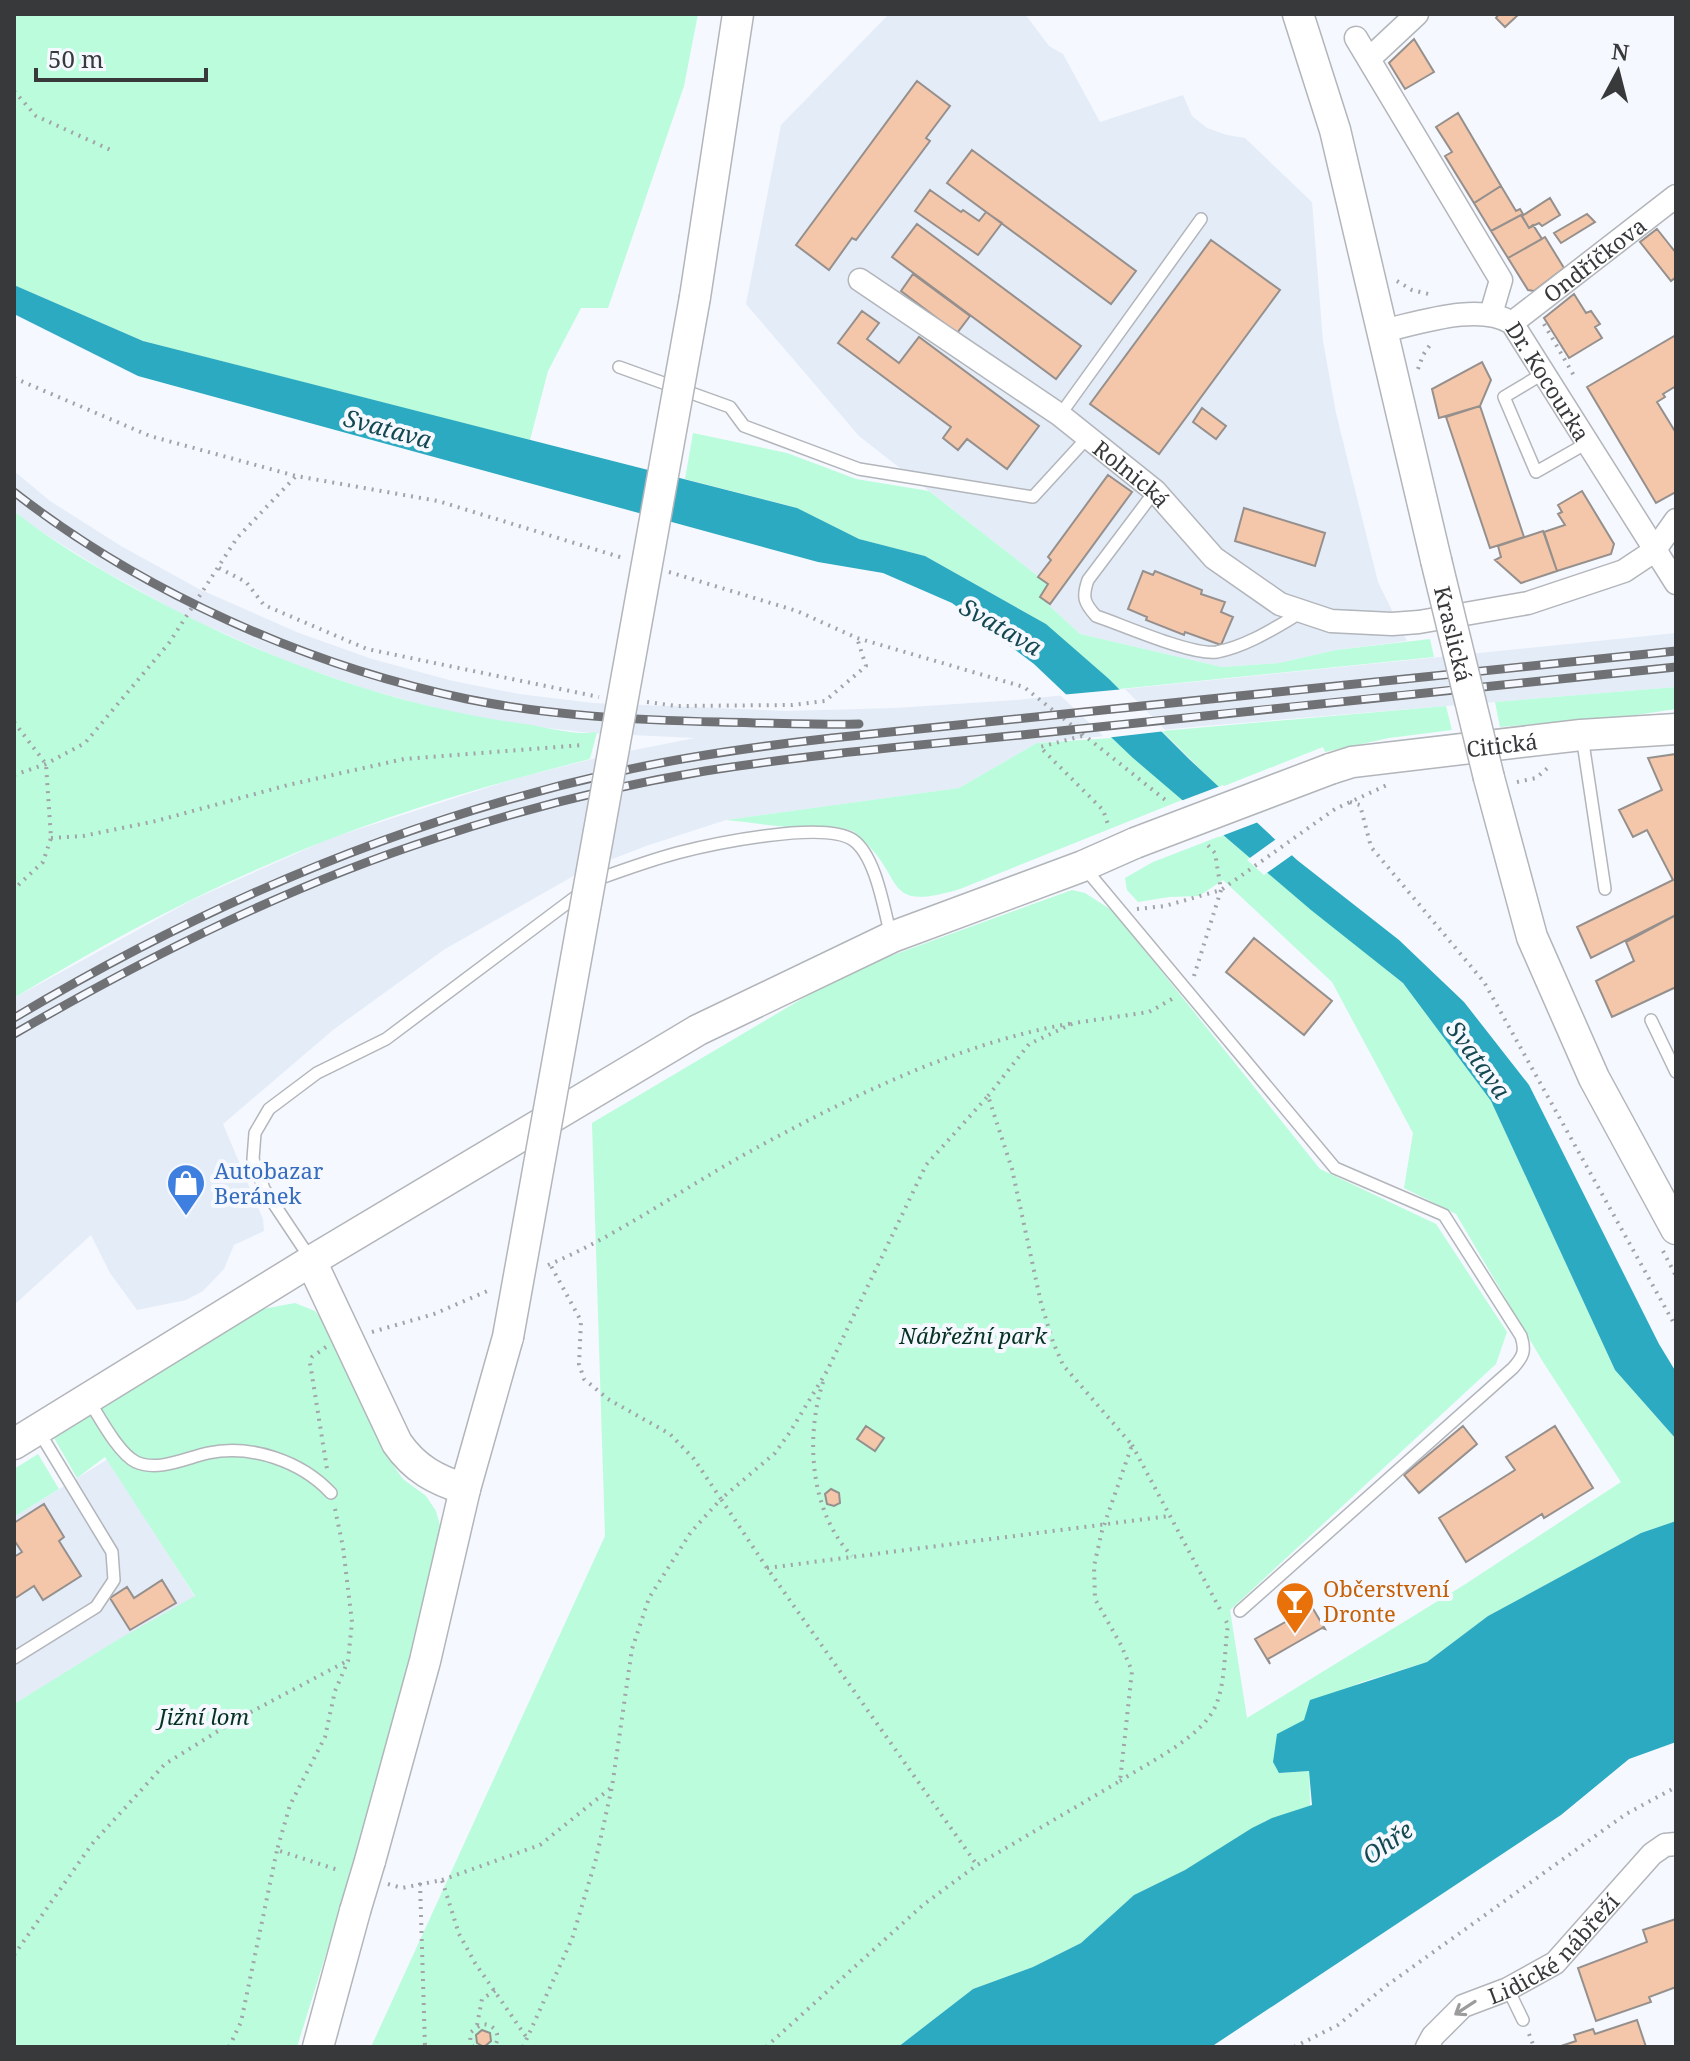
<svg xmlns="http://www.w3.org/2000/svg" width="1690" height="2061" font-family="'Noto Serif',serif">
	<rect width="100%" height="100%" fill="#f5f8fe"/>
	<path fill="#e4ecf8" d="M889 14H1025L1049 46 1063 54 1100 122 1183 95 1192 116 1207 128 1227 135 1245 138 1312 202 1323 341 1336 413 1378 582 1407 641 1336 650 1279 663 1222 667 1080 634 1040 597 1048 584 859 436 746 304 781 125Z
		M14 471 50 501 121 546 199 589 299 633 372 659 453 681 519 694 593 703 786 711 895 708 1016 700 1676 633V687L1192 727 1037 743 959 788 726 820 646 846 584 870 445 949 333 1030 223 1124 263 1219 264 1231 234 1245 224 1269 203 1291 186 1300 137 1310 110 1273 91 1235 14 1305V998L192 900 331 838 514 779 604 756 695 738 590 733 515 724 445 711 363 688 288 662 185 616 106 572 32 526 14 511Z
		M108 1459 195 1597 113 1643 14 1704V1517Z"/>
	<path fill="#bafcdc" d="M14 14H698L684 86 608 308H581L548 371 530 440 143 341 14 285Z
		M693 433 787 453 856 479 929 491 1048 584 1040 597 1080 634 1222 667 1279 663 1336 650 1430 639 1434 657 1119 689 1046 624 925 556 859 539 794 507 685 479Z
		M14 511C51 541 94 566 137 590 257 656 388 706 525 724 547 727 575 736 597 732L590 759C480 787 371 819 267 865 180 902 95 949 14 998Z
		M1676 687V709L1636 715 1500 727 1495 702Z
		M1446 706 1452 730 1389 738 1325 752 1323 747 1219 788 1162 731Z
		M1112 738 1182 800 960 889C883 912 906 881 864 841 859 837 855 831 850 830 831 824 813 827 794 827 771 826 748 822 726 820L959 788 1037 743Z
		M1223 835 1403 983 1491 1101 1615 1370 1676 1439V1521L1641 1533 1488 1616 1427 1662 1359 1683 1304 1720 1279 1773 1309 1771 1310 1806 1265 1821 1185 1870 1134 1895 1081 1943 1033 1967 973 1989 898 2047H371L605 1536 592 1123 849 971 1072 890 1085 893 1113 911 1320 1169 1436 1224 1507 1332 1496 1364 1230 1610 1247 1718 1464 1585 1621 1482 1543 1362 1456 1214 1404 1188 1413 1133 1332 982 1223 880 1199 896 1169 897 1138 902 1127 890 1125 878 1153 862Z
		M295 1303 315 1311 330 1330 383 1451 403 1479 426 1496 436 1511 442 1533 435 1578 353 1867 297 2047H14V1704L114 1642 195 1596 105 1457 77 1478 54 1438 257 1310Z
		M38 1454 59 1489 14 1517V1469Z"/>
	<path fill="#2caac1" d="M14 285 143 341 797 508 859 539 925 556 1046 624 1109 679 1189 759 1297 860 1399 940 1464 1002 1529 1085 1659 1344 1676 1372V1439L1615 1370 1491 1101 1403 983 1311 910 1133 758 1034 664 952 603 883 573 818 562 138 376 14 314Z
		M1676 1521V1742L1629 1759 1561 1815 1211 2047H898L973 1989 1033 1967 1081 1943 1134 1895 1185 1870 1252 1828 1272 1818 1312 1805 1309 1771 1279 1773 1273 1762 1277 1734 1304 1720 1310 1700 1427 1662 1488 1616 1641 1533Z"/>
	<path fill="#f5f8fe" d="M1125 689 1166 731 1105 738 1060 695Z
		M1223 785 1261 821 1219 837 1178 802Z
		M1279 837 1295 853 1264 875 1247 860Z"/>
	<path fill="#f5c7aa" stroke="#95908d" stroke-width="2" d="M1499 14H1519L1505 27 1496 18Z
		M1414 39 1434 72 1405 89 1389 63Z
		M917 81 950 106 926 138 930 141 856 240 852 238 829 270 796 245Z
		M1458 113 1501 186 1474 203 1445 156 1452 152 1436 127Z
		M972 150 1136 271 1111 304 947 183Z
		M1501 186 1516 211 1520 209 1523 214 1491 231 1474 203Z
		M930 190 961 212 963 210 979 221 986 212 1002 223 978 255 915 211Z
		M1550 198 1560 215 1542 226 1539 223 1529 228 1522 216Z
		M1587 214 1595 222 1561 243 1554 233Z
		M1521 215 1529 228 1533 225 1542 239 1508 258 1491 231Z
		M917 224 1081 346 1056 379 892 257Z
		M1657 229 1676 253V277L1671 281 1640 242Z
		M1545 237 1564 268 1534 291 1528 290 1508 258Z
		M1211 240 1280 290 1159 454 1090 404Z
		M913 274 970 316 957 333 901 291Z
		M1574 294 1586 313 1591 311 1600 324 1595 327 1602 338 1569 358 1544 318Z
		M862 311 879 323 867 339 899 363 919 337 1039 426 1007 469 967 439 958 450 943 438 951 427 838 343Z
		M1676 335V386L1663 394 1665 397 1657 402 1676 433V492L1656 503 1587 387Z
		M1482 362 1491 380 1480 406 1439 418 1432 389Z
		M1480 406 1524 537 1490 548 1446 417Z
		M1202 408 1226 426 1216 439 1193 422Z
		M1108 475 1132 492 1050 604 1040 597 1048 584 1038 577 1051 560 1048 557Z
		M1582 491 1614 544 1611 554 1557 571 1544 532 1565 525 1558 514 1562 512 1558 505Z
		M1244 508 1325 533 1315 566 1235 541Z
		M1543 531 1557 571 1521 583 1495 560 1501 557 1498 546Z
		M1143 571 1153 575 1155 571 1202 590 1201 594 1225 602 1221 612 1233 617 1221 645 1185 632 1184 635 1146 620 1147 617 1128 609Z
		M1676 754V915L1591 958 1577 927 1673 880 1647 830 1633 837 1619 810 1662 790 1648 758Z
		M1676 915V987L1612 1017 1596 981 1634 961 1626 942Z
		M1254 938 1332 1001 1304 1035 1226 972Z
		M866 1426 884 1438 875 1451 857 1439Z
		M1463 1426 1477 1444 1419 1493 1404 1475Z
		M1555 1426 1593 1488 1544 1518 1542 1514 1466 1562 1439 1518 1515 1470 1506 1457Z
		M831 1489 839 1493 840 1503 834 1506 827 1504 825 1494Z
		M44 1504 64 1537 59 1541 81 1576 43 1600 34 1586 14 1599V1557L22 1552 14 1540V1523Z
		M162 1580 176 1603 130 1630 110 1598 127 1587 134 1598Z
		M1312 1607 1325 1629 1322 1628 1268 1659 1270 1664 1255 1639Z
		M1676 1919V1987L1649 1997 1651 2002 1596 2021 1578 1968 1647 1942 1643 1930Z
		M1637 2020 1646 2047H1558L1576 2041 1574 2035 1593 2029 1595 2034Z
		M482 2030 490 2033 491 2041 484 2047 477 2043 476 2035Z"/>
	<g fill="none" stroke-linecap="round" stroke-linejoin="round">
		<defs>
			<path id="lane" d="M619 367 730 407 744 426 859 469 1033 497 1088 437
				M1544 373 1504 397 1536 472 1587 443
				M1060 415 1201 219
				M1155 491 1088 580C1082 597 1084 603 1096 616 1123 625 1192 656 1217 652 1248 646 1276 627 1302 612
				M1582 736 1605 889
				M1083 866 1335 1168 1444 1215 1521 1336C1526 1351 1523 1357 1513 1368L1240 1611
				M596 882 601 878C626 869 651 860 677 853 712 844 824 820 853 840 876 856 884 910 891 936
				M1651 1020 1676 1072
				M310 1258 264 1189 253 1159 255 1133 269 1109 317 1073 386 1039 582 892
				M88 1399C99 1416 118 1453 136 1462 158 1472 186 1458 208 1453 251 1444 301 1461 331 1493
				M14 1658 96 1607 114 1580 112 1552 38 1430
				M1508 1989 1523 2020"/>
			<g id="street">
				<path d="M1356 38 1501 280 1491 314"/>
				<path d="M1370 58 1417 14"/>
				<path id="s1" d="M860 280 1060 415 1155 491 1214 558 1280 604 1331 621 1392 624 1419 622 1528 603 1624 571 1654 551 1676 520"/>
				<path id="s2" d="M1512 323 1676 196"/>
				<path id="s3" d="M1382 331C1419 323 1479 302 1512 323L1676 583"/>
				<path id="s4" d="M1427 2047 1433 2036 1463 2006 1508 1989 1555 1963 1652 1854 1665 1845 1676 1844"/>
			</g>
			<g id="secondary">
				<path d="M1298 14 1335 130 1436 560"/>
				<path d="M695 297 738 14"/>
				<path id="s5" d="M1330 769 1352 762 1581 735 1676 729"/>
				<path d="M1489 778 1532 937 1594 1078 1676 1229"/>
				<path d="M311 1261 397 1443C415 1469 436 1480 465 1489"/>
				<path d="M14 1444 311 1261 698 1030 892 937 1083 866 1135 843"/>
				<path d="M370 1861 425 1661 465 1489 508 1337"/>
				<path d="M318 2047 355 1911"/>
			</g>
		</defs>
		<use href="#lane" stroke="#b2b5ba" stroke-width="14"/>
		<use href="#street" stroke="#b2b5ba" stroke-width="25"/>
		<use href="#secondary" stroke="#b2b5ba" stroke-width="33"/>
		<path stroke="#a2a4a8" stroke-width="4" stroke-dasharray="2 6" stroke-linecap="butt" d="M14 91 36 116 113 151
			M1397 281 1412 290 1433 295
			M1544 324 1576 379
			M1418 369 1423 355 1432 342
			M14 378 150 436 296 476 438 501 623 558
			M219 568 246 582 264 605 367 649 599 697
			M669 572 797 611 857 638 1024 687 1169 803
			M647 702 677 706 792 705 825 701 866 666 857 638
			M14 722 46 764 51 838 43 862 14 889
			M1082 736 1040 747 1103 810 1109 827
			M14 775 46 764 85 743 169 643 237 538 296 476
			M1517 782 1536 778 1551 765
			M1350 802 1360 805 1371 847 1484 982 1676 1327
			M51 838 83 836 156 821 288 785 404 759 583 745
			M1137 909 1165 906 1221 890 1335 809 1387 785
			M1194 976 1221 890 1215 853 1205 842
			M988 1096 1029 1044 1074 1023 1149 1012 1172 999
			M1663 1251 1676 1276
			M548 1265C619 1235 682 1189 749 1152 847 1098 963 1041 1074 1023
			M372 1332 434 1314 492 1289
			M326 1347 312 1357 310 1363 327 1469
			M823 1382C805 1438 810 1512 852 1556
			M1132 1445 1222 1613
			M335 1509 343 1547 352 1622 348 1661 335 1691 325 1737 290 1805 277 1850 341 1871
			M767 1568 1169 1516
			M1120 1781C1149 1762 1203 1737 1216 1705 1226 1680 1224 1651 1228 1625L1226 1621
			M442 1880 540 1845 612 1787
			M420 1883 425 2047
			M388 1884 402 1888 442 1880 459 1934 475 1963 527 2038
			M14 1955 92 1844 165 1764 236 1720 347 1661
			M477 2025 482 1999 496 1990
			M1529 2034 1534 2047
			M229 2047 241 2022 277 1850
			M473 2047 470 2042 471 2032 482 2024C495 2024 502 2036 494 2047
			M523 2047 572 1939 596 1859 612 1787 632 1649 649 1598 691 1532 721 1499 694 1459 670 1434 608 1399 584 1379 579 1364 581 1321 550 1264
			M766 2047 923 1905 977 1865 1120 1781 1132 1671 1121 1645 1095 1599 1094 1566 1102 1531 1132 1445 1063 1365 1053 1342 1041 1303 1012 1169 988 1096 926 1165 827 1371 790 1432 775 1453 721 1499 767 1568 977 1865
			M1294 2047 1338 2025 1386 1986 1626 1814 1676 1787"/>
		<use href="#lane" stroke="#fff" stroke-width="11"/>
		<use href="#street" stroke="#fff" stroke-width="22"/>
		<use href="#secondary" stroke="#fff" stroke-width="30"/>
		<defs>
			<path id="rail" d="M14 492C142 592 308 666 467 699 551 716 636 720 720 722 767 723 813 725 859 724
				M14 1018C203 905 401 820 617 772 688 756 760 746 832 738L1676 651
				M14 1034C149 956 288 886 436 838 523 809 615 786 705 771 813 754 922 745 1031 734 1246 711 1461 689 1676 667"/>
		</defs>
		<use href="#rail" stroke="#707174" stroke-width="9"/>
		<use href="#rail" stroke="#f5f8fe" stroke-width="6" stroke-dasharray="18" stroke-linecap="butt"/>
		<defs>
			<g id="secondary-bridge">
				<path id="s6" d="M1436 560 1489 778"/>
				<path d="M1135 843 1330 769"/>
				<path d="M508 1337 695 297"/>
				<path d="M355 1911 370 1861"/>
			</g>
		</defs>
		<use href="#secondary-bridge" stroke="#b2b5ba" stroke-width="33" stroke-linecap="butt"/>
		<use href="#secondary-bridge" stroke="#fff" stroke-width="30"/>
	</g>
	<defs><path id="oneway-shaft" d="M-6 0H5M1.5-3L5.5 0L1.5 3" fill="none" stroke-width="1.6" stroke-linecap="round" stroke-linejoin="round" transform="scale(2)"/></defs>
	<use stroke="#9c9c9d" href="#oneway-shaft" transform="translate(1465 2008) rotate(147)"/>
	<defs>
		<symbol id="shop-pin" viewBox="-11 -11 22 30"><path d="M0 17L-7.5 6A9.5 9.5 0 1 1 7.5 6Z" fill="#3f7fe0" stroke="#f5f8fe"/><path d="M-5-2.5h2.3a2.7 3.5 0 0 1 5.4 0H5L5.5 6h-11ZM-1.5-2.5h3a1.5 2.3 0 0 0-3 0Z" fill="#fff"/></symbol>
		<symbol id="bar-pin" viewBox="-11 -11 22 30"><path d="M0 17L-7.5 6A9.5 9.5 0 1 1 7.5 6Z" fill="#e8710a" stroke="#f5f8fe"/><path d="M-6-5H6L.8 .8V4.5H3.5V6h-7V4.5H-.8V.8Z" fill="#fff"/></symbol>
	</defs>
	<g fill-rule="evenodd">
		<use href="#shop-pin" x="164" y="1161" width="44" height="60"/>
		<use href="#bar-pin" x="1273" y="1579" width="44" height="60"/>
	</g>
	<g text-anchor="middle" dominant-baseline="central" stroke-width="8" stroke-linejoin="round" paint-order="stroke">
		<g font-size="22" fill="#38393b" stroke="#f5f8fe">
			<text stroke="none"><textPath href="#s2" startOffset="104">Ondříčkova</textPath></text>
			<text stroke="none"><textPath href="#s3" startOffset="202">Dr. Kocourka</textPath></text>
			<text stroke="none"><textPath href="#s1" startOffset="334">Rolnická</textPath></text>
			<text stroke="none"><textPath href="#s6" startOffset="76">Kraslická</textPath></text>
			<text stroke="none"><textPath href="#s5" startOffset="174">Citická</textPath></text>
			<text stroke="none"><textPath href="#s4" startOffset="164">Lidické nábřeží</textPath></text>
		</g>
		<g font-size="22" fill="#366cbe" stroke="#f5f8fe" text-anchor="start">
			<text x="214" y="1170">Autobazar<tspan x="214" dy="25">Beránek</tspan></text>
		</g>
		<g font-size="22" font-style="italic" fill="#063222" stroke="#f5f8fe">
			<text x="973" y="1335">Nábřežní park</text>
			<text x="204" y="1716">Jižní lom</text>
		</g>
		<g font-size="22" fill="#c56008" stroke="#f5f8fe" text-anchor="start">
			<text x="1323" y="1588">Občerstvení<tspan x="1323" dy="25">Dronte</tspan></text>
		</g>
		<g font-size="24" font-style="italic" fill="#144851" stroke="#f5f8fe">
			<text transform="translate(388 428) rotate(15)">Svatava</text>
			<text transform="translate(1001 626) rotate(30)">Svatava</text>
			<text transform="translate(1479 1059) rotate(54)">Svatava</text>
			<text transform="translate(1387 1842) rotate(-35)">Ohře</text>
		</g>
	</g>
	<rect width="1690" height="2061" fill="none" stroke="#38393b" stroke-width="32"/>
	<g transform="translate(1618 72) rotate(7)" stroke="#f5f8fe" stroke-width="6" paint-order="stroke">
	<path d="M0-6L14 30L0 20L-14 30Z" fill="#38393b"/>
	<text y="-12" font-size="22" font-weight="bold" text-anchor="middle" fill="#38393b">N</text>
	</g>
	<path d="M36 68v12h170v-12" fill="none" stroke="#38393b" stroke-width="4"/>
	<text x="48" y="68" font-size="24" fill="#38393b" stroke="#f5f8fe" stroke-width="6" paint-order="stroke">50 m</text>
</svg>
